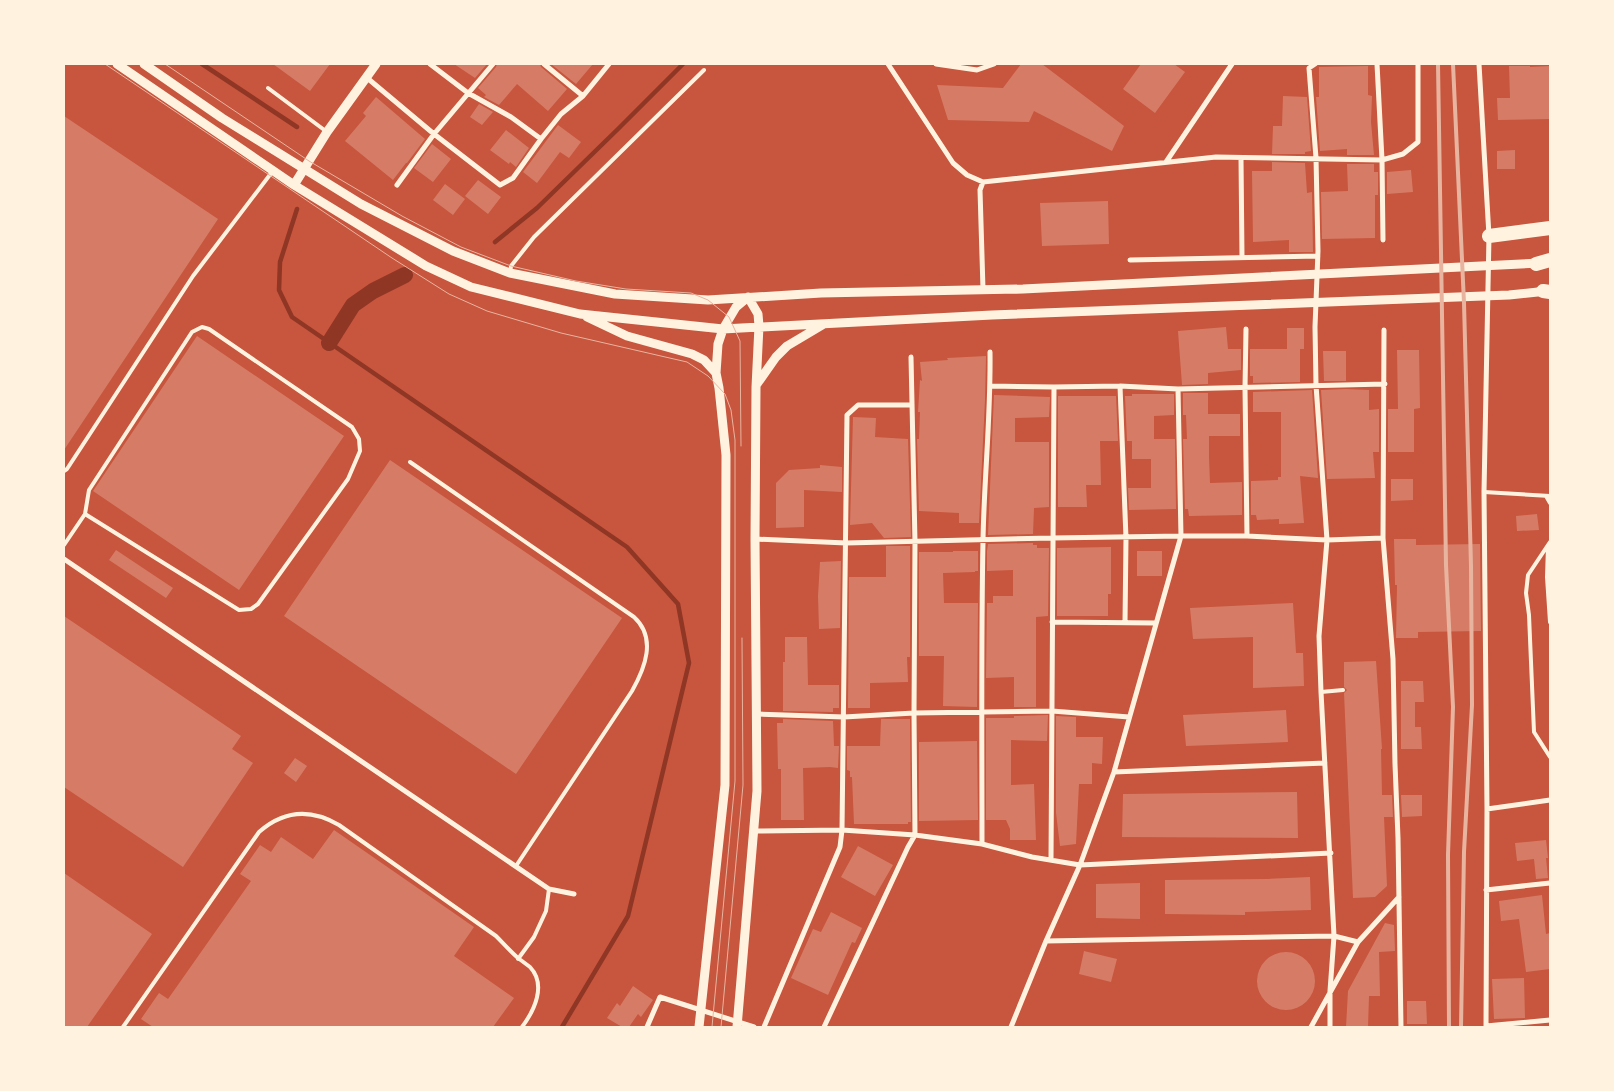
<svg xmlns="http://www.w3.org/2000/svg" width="1614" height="1091" font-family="Jost,sans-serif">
	<rect width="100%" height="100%" fill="#c8553d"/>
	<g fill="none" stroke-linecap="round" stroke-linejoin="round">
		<path stroke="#8f3625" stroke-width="4.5" d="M202 64 297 127
			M297 209 280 262 279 290 292 317 627 547 678 604 689 663 628 916 562 1027
			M495 242 537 208 619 128 683 64"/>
		<path stroke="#8f3625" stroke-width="16" d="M329 343 353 305 373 291 405 275"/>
	</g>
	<path fill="#d67c66" d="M273 64H330L310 91Z
		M454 64H487L475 78Z
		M497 64H540L541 67 567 89 548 111 517 84 499 105 484 97 486 95 478 88 496 67Z
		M551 64H593L576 84Z
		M1021 64H1042L1124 126 1112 151 1034 111 1029 122 948 120 937 85 1003 88Z
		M1141 64H1174L1185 72 1155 113 1123 89Z
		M1368 66V95L1372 96 1371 122 1374 155H1347V149L1320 151 1316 97H1319V67Z
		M1509 66H1530V67L1550 66V119L1498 120 1497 98H1510Z
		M1283 96 1307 97 1311 151 1305 152V154H1272L1273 126H1282Z
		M376 97 425 139 407 163H406L393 180 345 141 366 116 363 113Z
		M479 104 493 112 482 125 470 117Z
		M64 116 218 219 64 450Z
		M558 125 581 142 569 158 560 152 537 183 523 172Z
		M506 130 529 148 516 167 510 162 509 164 490 150Z
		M432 144 451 159 433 182 414 168Z
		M1515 150V169H1497V151Z
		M1272 162 1305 163 1307 193 1312 192 1313 252H1289V240L1253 242 1252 171H1272Z
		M1347 164H1374V172H1378V195H1375V238L1322 239 1321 192 1348 191Z
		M1411 170 1413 192 1387 194V172Z
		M478 180 501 197 488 214 465 196Z
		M445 184 465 199 453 215 433 200Z
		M1108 201 1109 244 1042 246 1040 203Z
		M1226 327 1228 349H1241V370L1208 373V384L1182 385 1178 331Z
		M1287 328H1304V349H1300V382L1253 383V376H1250V349H1287Z
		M197 336 344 436 239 590 93 491Z
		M1397 350H1419L1420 408 1414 409V452H1388V409H1398Z
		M1323 351H1346V381H1324Z
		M986 356 985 400 979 523H959V513L919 511 917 439H919L920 412H918L920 380 922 381 920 362 948 360 947 358Z
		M1346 389 1369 390V410L1379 409V452H1373L1375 478 1327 479 1321 390Z
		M1312 390 1318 478 1300 476 1304 523 1279 524V519L1257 520 1256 515H1251V481L1278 480V477H1281V412H1253V392Z
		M1183 393H1208V414H1240V436H1209V457L1210 483 1242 482V515L1189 516 1188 509H1185L1183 439H1187L1186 415H1183Z
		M1132 394H1174V415L1154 416V439H1175L1176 509 1129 510 1128 488H1151V459H1132V441H1127L1125 396H1132Z
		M994 395 1050 397 1049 417 1015 418V442H1049V507L1034 508 1033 534 988 535Z
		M1058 396H1116L1118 441H1100L1101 485H1086L1087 507H1058Z
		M853 417 876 418 875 437 908 439 911 537 884 538 872 523 850 525Z
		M390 460 622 618 516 774 284 616Z
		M820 465 842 467V492L804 490V527L776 528V483L789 470 820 468Z
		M1391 479H1413V500L1391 501Z
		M1537 514 1539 530 1517 531 1516 516Z
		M1394 539H1416V545L1480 544 1481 631 1418 632V638H1396L1397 585H1395Z
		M1033 543V545H1037V548H1049L1048 616 1036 617V707H1014V677L986 678 987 603H993V596H1013V570L987 571V551L988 544Z
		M886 546H910V657H907L908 682 870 683V708H848L849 577H886Z
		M1111 547V594H1108V616H1057V548Z
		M116 550 173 588 166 598 109 560Z
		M953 551H978V571H975V572L943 573 944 603H978L977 707 943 706 944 656H919V552H953Z
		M1137 551H1162V576H1137Z
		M841 561 840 628 819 629 818 596 820 562Z
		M1293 603 1296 653H1303L1304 686 1253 688V637L1193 639 1190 608Z
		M64 616 241 736 232 749 253 763 183 867 64 787Z
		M785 637H807L808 685H839V708H833V712L783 711V662H785Z
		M1376 661 1382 749H1381L1382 795H1392L1393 817H1384L1387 886 1375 897 1353 898 1344 693 1347 690 1344 687V662Z
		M1401 681H1423L1424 702H1415V727H1421L1422 749H1401Z
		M1286 710 1288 742 1186 746 1183 715Z
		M1048 715 1047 741 1011 740V785L1034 784 1036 840H1010V829L1006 820H986V718H1014V716Z
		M1056 716 1076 717V737H1103L1102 764 1092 763V784H1079L1076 844 1060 846 1056 813Z
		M783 719 833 721 834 746H839L838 768 830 767 803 768 804 820H781V769H778L777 723H783Z
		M881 719H910L911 822H908V824H854L852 777H850V771L847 770V746H880Z
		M977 741 978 820 919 821V742Z
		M295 758 307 766 296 782 284 773Z
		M1297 792 1298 838 1122 837 1123 794Z
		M1401 795H1422V816L1402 817Z
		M334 830 474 927 454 956 514 998 493 1027H153L141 1019 159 993 168 999 251 881 240 874 260 845 271 852 281 837 313 859Z
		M1546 840 1548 858H1546L1548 878 1536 879 1534 859 1517 861 1515 843Z
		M858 846 893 865 875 896 841 877Z
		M64 873 152 934 87 1027H64Z
		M1310 877 1311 910 1245 912V915L1165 914V880L1267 879Z
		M1140 883V919L1096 918V884Z
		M1542 895 1546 934 1550 933V969L1526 972 1519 919 1501 921 1499 901Z
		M831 912 862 928 855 943 852 942 828 995 791 978 813 929 821 932Z
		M1385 923 1394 925 1395 951 1379 952 1380 996H1369L1368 1027H1346L1348 991Z
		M1084 951 1117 959 1111 982 1079 974Z
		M1257 981a29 29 0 1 1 58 0a29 29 0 1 1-58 0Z
		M1524 978 1525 1018 1494 1019 1492 979Z
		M633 986 653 1000 641 1017 638 1014 629 1027H622L607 1018 617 1003 620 1006Z
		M1407 1001H1426L1427 1024H1407Z"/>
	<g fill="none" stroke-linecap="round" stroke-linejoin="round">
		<path stroke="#fff3e0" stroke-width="4" d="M268 88 327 132
			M510 273 511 266 534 237 704 70
			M410 462 634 617C657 638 645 668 632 691L516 866
			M64 471 67 469 193 276 272 172
			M1484 492 1550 496
			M1546 496 1550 503
			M1550 542 1528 575 1526 593 1529 615 1534 732 1550 757
			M64 545 85 514 89 490 192 332 202 327 209 329 352 427 359 439 360 451 348 479 258 604 251 609 239 610 85 514
			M1548 546 1547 577 1550 622
			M1321 692 1343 690
			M518 959 534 937 546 911 549 889
			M123 1027 259 832C284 810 310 808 339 825L496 936C503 943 510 951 518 958 522 961 526 964 530 967 547 985 534 1011 522 1027"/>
		<path stroke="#fff3e0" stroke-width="5" d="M430 64 468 93 511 117 541 139
			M544 64 583 96
			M888 64 953 163 967 175 983 182 1216 157 1382 160 1403 154 1418 142V64
			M936 64 977 70 994 64
			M1315 64 1309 68 1316 158 1318 251 1315 327 1316 385 1327 540 1319 636 1321 692 1334 936 1330 991V1027
			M1377 64 1382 160 1383 240
			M1479 64 1489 236 1484 492 1487 809 1486 1027
			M366 77 434 134 500 185 513 178 541 139 561 114 583 96 609 64
			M1241 158 1242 257
			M1166 162 1232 64
			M983 182 980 190 983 289
			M397 185 434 134 493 64
			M1130 260 1318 256
			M1246 329 1245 388 1247 536
			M1384 330 1383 538 1393 659 1395 764 1398 838 1401 1027
			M911 357 915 542 914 713 915 835 982 844 1032 857 1080 865 1331 853
			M990 386 1054 387 1120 386 1178 389 1385 384
			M1120 386 1126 538 1125 623
			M755 539 846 543 1052 538 1181 536H1247L1327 540 1383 538
			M64 559 549 889 574 894
			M1052 622 1156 623
			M756 714 844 717 914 713 1052 711 1129 717
			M1114 772 1325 763
			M1487 809 1550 800
			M753 831 842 830 915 835 908 847 824 1027
			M982 844C982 743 981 642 983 541 984 478 991 416 990 352
			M1051 860 1054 387
			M1486 890 1550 883
			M1046 941 1334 936 1358 942
			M1486 1026 1550 1020
			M647 1027 660 997 754 1027
			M764 1027 840 847 842 830 847 415 858 405H912
			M1011 1027 1046 941 1080 865 1114 772 1181 536 1178 389
			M1311 1027 1358 942 1399 897"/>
		<path stroke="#fff3e0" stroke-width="9" d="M117 64 294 185 426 266 471 287 580 314 723 329 992 315 1509 295 1547 291
			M144 64 222 118 361 204 453 251 510 273 615 294 708 300 821 293 1023 289 1541 263
			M294 185 327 132 376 64
			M587 317 627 336 692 354 704 360 716 373
			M757 384 776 357 787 346 824 324
			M699 1027 725 785 726 455 719 388 716 373 718 344 723 329 736 307 748 297
			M737 1027 757 791 755 539 756 387 759 326 758 314 748 297"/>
		<path stroke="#fff3e0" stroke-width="14" d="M1489 236 1550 228
			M1536 264 1550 260
			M1543 291 1550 292"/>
		<path stroke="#e9b49f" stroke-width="1" d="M105 64 392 258 449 294 487 311 561 333 687 362 708 376 725 394 731 410 735 440V781L712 1027
			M165 64 309 161 402 216 461 247 511 266 576 281 626 289 691 293 708 300 729 317 740 341 741 446
			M721 1027 743 785 742 638"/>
		<path stroke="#e9b49f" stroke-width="4" d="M1438 64 1446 565 1453 707 1448 855 1449 1027
			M1453 64 1464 303 1471 566 1472 705 1464 852 1461 1027"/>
	</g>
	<rect width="1614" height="1091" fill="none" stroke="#fff3e0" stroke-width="130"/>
</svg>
